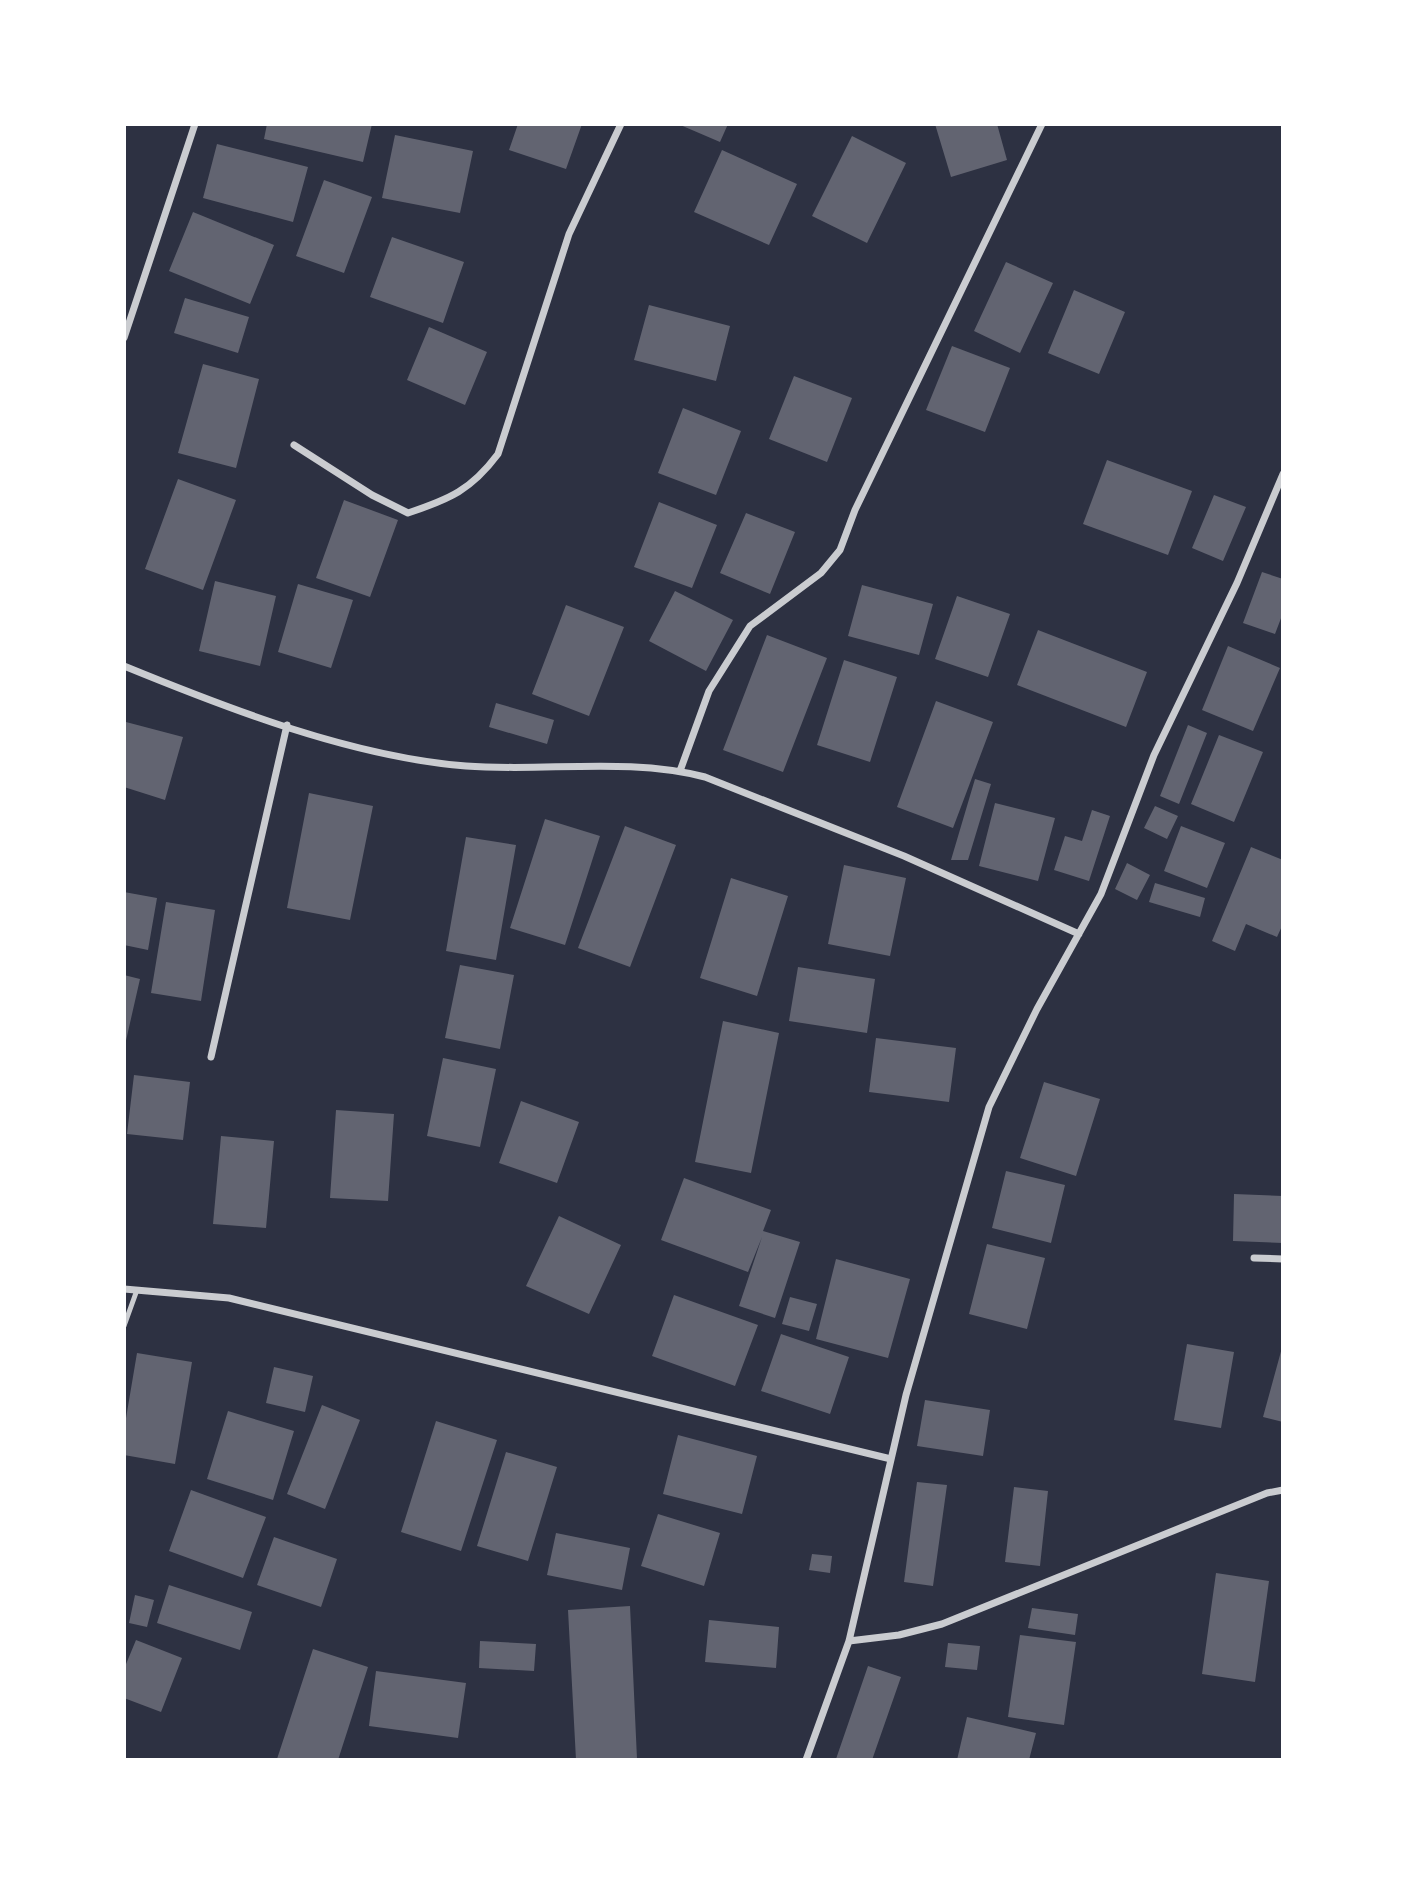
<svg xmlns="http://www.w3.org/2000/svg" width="1407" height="1884" font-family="'Public Sans',sans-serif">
	<rect width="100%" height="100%" fill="#2d3142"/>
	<path fill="#626471" d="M267 124H372L363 162 264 139Z
		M518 124H582L566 169 509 150Z
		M678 124H728L720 142Z
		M935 124H997L1007 160 951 177Z
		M395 135 473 151 460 213 382 198Z
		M852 136 906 163 867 243 812 216Z
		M217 144 308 167 293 222 203 198Z
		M722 150 797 184 769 245 694 212Z
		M324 180 372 197 344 273 296 256Z
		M193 212 274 245 250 304 169 271Z
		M392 237 464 262 443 323 370 297Z
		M1006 262 1053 283 1020 353 974 331Z
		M1074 290 1125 312 1099 374 1048 353Z
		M185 298 249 317 238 353 174 333Z
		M649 305 730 326 716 381 634 360Z
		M429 327 487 352 465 405 407 380Z
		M952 346 1010 368 985 432 926 410Z
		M203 364 259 379 236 468 178 453Z
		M794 376 852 398 827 462 769 439Z
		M683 408 741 431 716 495 658 473Z
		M1107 460 1192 491 1168 555 1083 524Z
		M178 479 236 500 203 590 145 569Z
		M1214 495 1246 507 1223 561 1192 548Z
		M344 500 398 520 370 597 316 578Z
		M659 502 717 525 692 588 634 567Z
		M746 513 795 532 770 594 720 573Z
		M1262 572 1283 579V613L1275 634 1243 623Z
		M215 581 276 596 260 666 199 651Z
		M298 584 353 600 331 668 278 652Z
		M862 585 933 604 919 655 848 636Z
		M675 591 733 620 706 671 649 641Z
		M957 596 1010 614 988 677 935 659Z
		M566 605 624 627 589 716 532 694Z
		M1038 630 1147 672 1126 727 1017 685Z
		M767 635 827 658 783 772 723 750Z
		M1228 646 1280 668 1253 731 1202 710Z
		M844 660 897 677 870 762 817 745Z
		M936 701 993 722 953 828 897 807Z
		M496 703 554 720 547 744 489 727Z
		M126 722 183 737 165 800 124 787Z
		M1188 725 1207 733 1179 804 1160 796Z
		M1219 735 1263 752 1234 822 1191 804Z
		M975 779 991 784 968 860H951Z
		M309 793 373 806 350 920 287 908Z
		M995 803 1055 818 1038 881 979 866Z
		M1155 806 1178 816 1167 839 1144 828Z
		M1092 810 1110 816 1089 881 1054 870 1065 836 1082 841Z
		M545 819 600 836 565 945 510 928Z
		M625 826 676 845 630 967 578 948Z
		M1181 826 1225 843 1207 888 1164 871Z
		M466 837 516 845 496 960 446 951Z
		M1251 847 1283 860V924L1277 937 1246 924 1235 951 1212 941Z
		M1127 863 1150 875 1137 900 1115 889Z
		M844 865 906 878 890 956 828 944Z
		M731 878 788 896 757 996 700 978Z
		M1155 883 1205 898 1200 917 1149 902Z
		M124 892 157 898 148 950 124 945Z
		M166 902 215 910 201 1001 151 993Z
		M460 965 514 975 500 1049 445 1038Z
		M798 967 875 979 867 1033 789 1021Z
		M124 975 140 979 125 1045H124Z
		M723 1021 779 1033 751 1173 695 1162Z
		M876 1038 956 1048 949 1102 869 1092Z
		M443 1058 496 1069 480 1147 427 1136Z
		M134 1075 190 1082 183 1140 127 1134Z
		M1044 1082 1100 1099 1076 1176 1020 1158Z
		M521 1101 579 1122 557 1183 499 1163Z
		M336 1110 394 1114 388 1201 330 1198Z
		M221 1136 274 1141 266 1228 213 1224Z
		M1006 1171 1065 1185 1051 1243 992 1228Z
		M684 1178 771 1210 763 1231 800 1242 775 1318 739 1306 762 1237 748 1272 661 1240Z
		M1234 1194 1283 1196V1243L1233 1241Z
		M559 1216 621 1245 589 1314 526 1286Z
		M987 1244 1045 1258 1027 1329 969 1314Z
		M836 1259 910 1279 888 1358 816 1339Z
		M674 1295 758 1325 735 1386 652 1356Z
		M790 1297 817 1304 809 1331 782 1324Z
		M781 1334 849 1357 830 1414 761 1391Z
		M1187 1344 1234 1352 1221 1428 1174 1420Z
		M1283 1344V1422L1263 1417Z
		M137 1353 192 1362 175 1464 124 1455V1430Z
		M274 1367 313 1376 305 1412 266 1403Z
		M925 1400 990 1410 983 1456 917 1446Z
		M322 1405 360 1420 325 1509 287 1494Z
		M228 1411 294 1431 273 1500 207 1479Z
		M436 1421 497 1440 461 1551 401 1532Z
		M678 1435 757 1456 742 1514 663 1494Z
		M506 1452 557 1467 528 1561 477 1546Z
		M917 1482 947 1485 933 1586 904 1582Z
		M1014 1487 1048 1491 1040 1566 1005 1562Z
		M191 1490 266 1517 243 1578 169 1551Z
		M658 1514 720 1533 704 1586 641 1566Z
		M556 1533 630 1548 622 1590 547 1575Z
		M274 1537 337 1559 321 1607 257 1585Z
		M812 1554 832 1556 830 1573 809 1570Z
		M1216 1573 1269 1581 1255 1682 1202 1674Z
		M169 1585 252 1612 240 1650 157 1623Z
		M135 1595 154 1600 147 1627 129 1623Z
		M630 1606 637 1759 576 1760 568 1610Z
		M1032 1608 1078 1614 1075 1635 1028 1628Z
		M709 1620 779 1627 776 1668 705 1662Z
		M1020 1635 1076 1642 1064 1725 1008 1717Z
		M136 1640 182 1658 161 1712 124 1698V1669Z
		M480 1641 536 1644 534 1671 479 1668Z
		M948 1643 980 1646 977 1670 945 1667Z
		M313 1649 368 1667 338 1760H280L277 1759Z
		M868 1666 901 1677 872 1760H839L836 1759Z
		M376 1671 466 1683 458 1738 369 1726Z
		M967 1717 1036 1733 1029 1760H957Z"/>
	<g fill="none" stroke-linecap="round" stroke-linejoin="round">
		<path stroke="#caccd0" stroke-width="5" d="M124 1326 137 1290"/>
		<path stroke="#caccd0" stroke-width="7" d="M124 338 195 124
			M294 445 372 495 408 513C450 499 471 490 498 454L569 234 621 124
			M124 666C229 709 352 757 466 766 545 772 627 757 705 777L904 856 1079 934
			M680 771 709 691 750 626 821 573 840 550 855 510 1042 124
			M211 1057 287 725
			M1254 1258 1283 1259
			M124 1289 229 1298 891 1459
			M849 1641 899 1635 942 1624 1267 1493 1283 1490
			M806 1760 849 1641 906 1395 989 1107 1037 1009 1101 894 1154 755 1237 583 1283 474"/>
	</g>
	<rect width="1407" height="1884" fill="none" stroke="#ffffff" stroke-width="252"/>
</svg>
